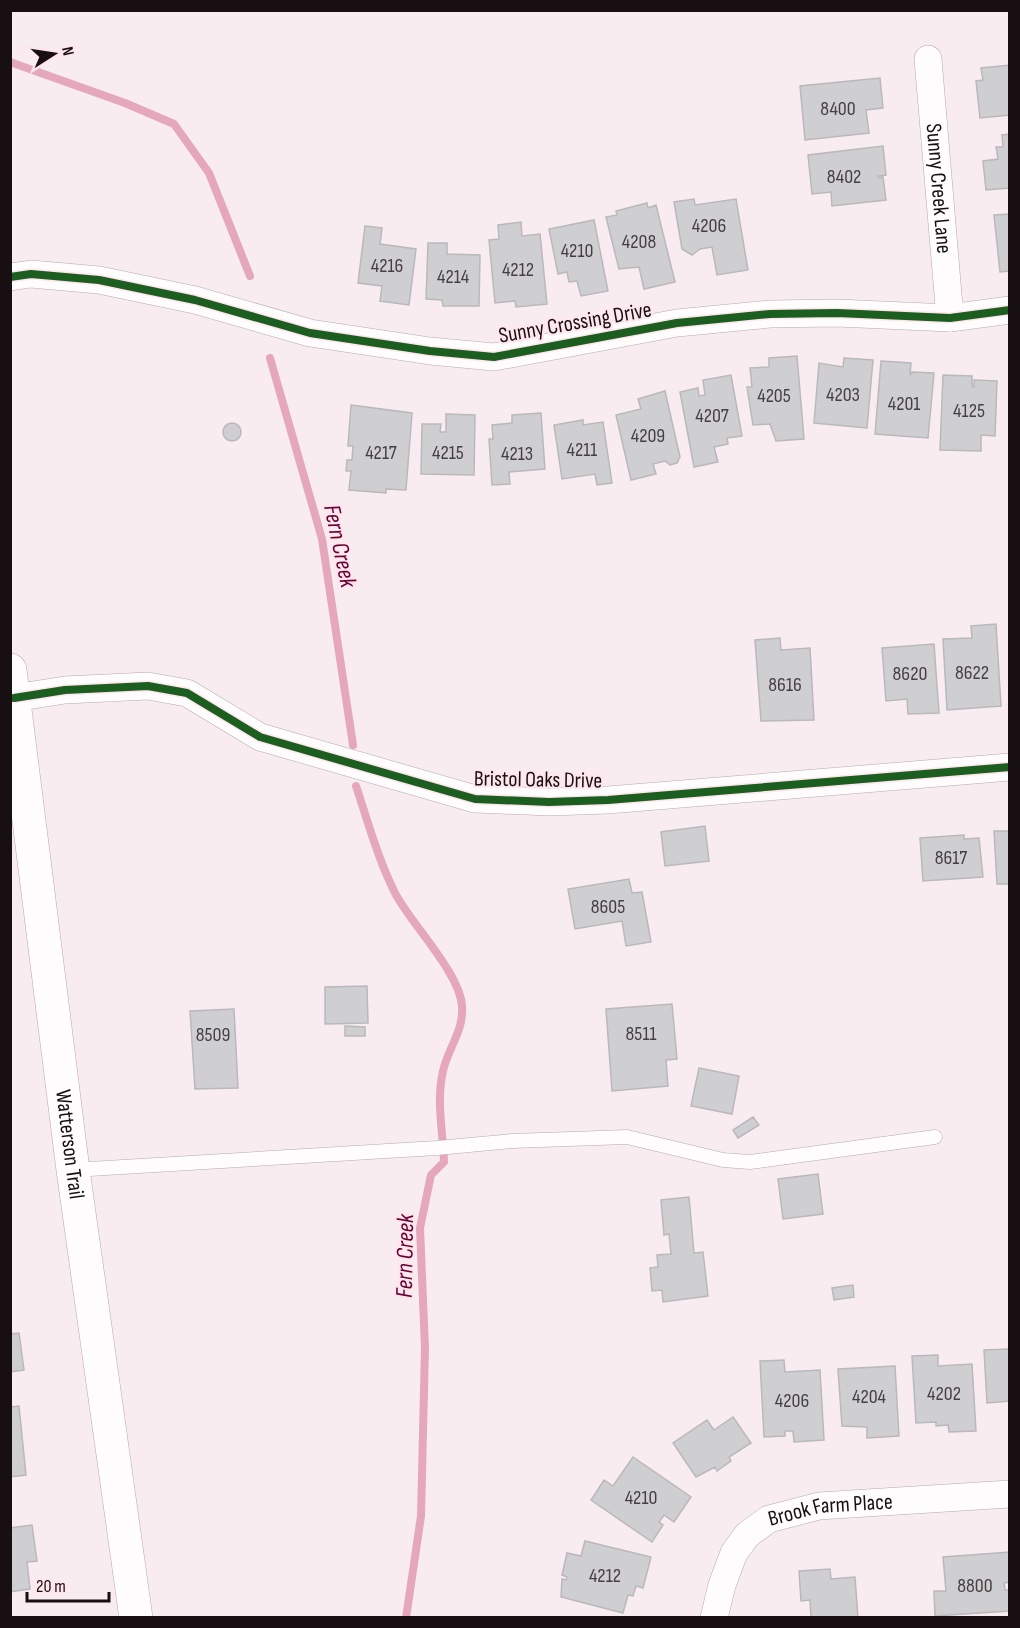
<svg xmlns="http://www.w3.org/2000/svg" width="1020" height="1628" font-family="'Sofia Sans Condensed',sans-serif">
	<rect width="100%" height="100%" fill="#f9ecf0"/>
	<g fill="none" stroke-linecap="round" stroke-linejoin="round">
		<path stroke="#e5a7bc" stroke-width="8" d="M10 62 125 103 174 124 209 173 250 276
			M270 358 322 539 353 745
			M356 786C368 822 378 859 395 893 411 924 460 973 462 1006 464 1031 448 1048 443 1071 436 1102 443 1131 444 1162L431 1175 420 1228 425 1348 421 1516 406 1618"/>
	</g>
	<path fill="#cfced1" stroke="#b9b8bb" stroke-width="1.5" d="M1010 65V115L980 118 976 81 983 80 981 68Z
		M880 78 883 108 866 110 869 133 805 140 800 86Z
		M1010 134V188L986 190 983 161 998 159 996 147H1003L1002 135Z
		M883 146 886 175 878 176 879 178 883 177 886 200 832 206 831 192 812 194 808 155Z
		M694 199 695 205 736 199 748 270 717 275 712 247 700 249 692 255 682 249 674 202Z
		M647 203 648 208 656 205 675 282 644 289 639 267 619 269 606 217 617 215 616 211Z
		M1010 214V271L1000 272 994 215Z
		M594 220 608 291 581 296 577 281 569 282 567 272 558 274 549 229Z
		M521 222 522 236 540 234 547 304 516 307 515 301 495 303 489 240 499 239 498 225Z
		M365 226 382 228 380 244 416 249 409 305 380 301 382 286 358 283Z
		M428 243H447V254L480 255 479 306H443L442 300 426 299Z
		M797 356 804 439 776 441 770 424 753 425 747 387H752L750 368 769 367V358Z
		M844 358 873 360 867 428 814 423 819 363 843 367Z
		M881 361 911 363 910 375 912 372 934 373 928 438 875 434Z
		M731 375 742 436 727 438 728 444 714 447 718 462 694 467 680 392 698 388 699 396 705 395 703 380Z
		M943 375 972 376V386L974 387V380L997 381 995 436 981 435V451L940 450Z
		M665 391 680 457 677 463 670 465 665 461 653 464 656 474 631 480 616 415 641 409 638 399Z
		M351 405 412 413 406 490 386 489V493L349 490 351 471H346L347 460H352L353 446H348Z
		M541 413 545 469 509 472 510 484 492 485 489 439H493L492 425 512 423V415Z
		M446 414 475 415 474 475 421 474 422 424H441L440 432H446Z
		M583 420V425L603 422 612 483 597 485 595 474 562 479 554 425Z
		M223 432a9 9 0 1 1 18 0a9 9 0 1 1-18 0Z
		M996 624 1001 706 947 710 943 639 972 638 971 626Z
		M780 638 781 650 810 648 814 720 761 721 755 640Z
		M934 644 939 713 908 714 907 699 886 701 882 648Z
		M705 826 709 861 665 866 661 832Z
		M994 831H1010V884H997Z
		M964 835V839L979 838 983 877 923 881 920 838Z
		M629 879 632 893 642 892 651 942 626 946 622 921 575 929 568 889Z
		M367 986 368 1023 325 1024V987Z
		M672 1004 677 1059 666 1060 668 1086 612 1091 606 1009Z
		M234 1009 238 1088 195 1089 190 1011Z
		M345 1026 365 1027V1036H345Z
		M699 1068 739 1076 732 1114 691 1106Z
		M753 1117 759 1125 738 1138 733 1130Z
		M818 1174 823 1214 783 1219 778 1179Z
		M689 1197 694 1253 703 1252 708 1296 663 1302 662 1290 652 1291 650 1268 658 1267 657 1255 671 1254 669 1234 664 1235 661 1200Z
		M853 1285 854 1297 834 1300 832 1288Z
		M19 1333 24 1370 10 1372V1334Z
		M1010 1349V1401L987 1403 984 1350Z
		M938 1355V1366L972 1364 976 1431 949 1432 948 1425 936 1426V1422L916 1423 912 1356Z
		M784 1360 785 1372 820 1370 824 1440 794 1442 793 1431H785V1436L764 1437 760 1361Z
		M895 1366 899 1436 867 1438V1427L842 1426 838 1369Z
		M19 1406 26 1475 10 1477V1407Z
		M733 1417 751 1443 729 1457 731 1461 717 1471 715 1467 696 1477 673 1443 707 1420 714 1430Z
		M633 1457 691 1497 674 1522 664 1515 659 1522 663 1525 652 1542 591 1500 604 1480 613 1486Z
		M32 1525 37 1561 27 1562 30 1589 10 1592V1528Z
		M585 1541 651 1557 643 1588 636 1586 633 1596 628 1595 623 1613 561 1597 562 1579 566 1580 567 1577 562 1575 567 1553 581 1556Z
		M1010 1552V1582L1004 1583 1005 1590H1009L1010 1611 935 1616 934 1591H946L943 1557Z
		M830 1569 831 1579 855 1577 858 1618H811L810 1600 801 1601 799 1571Z"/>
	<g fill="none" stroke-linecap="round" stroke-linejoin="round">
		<defs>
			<path id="service" d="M73 1170 437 1148 512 1141 627 1137 723 1160 750 1162 935 1137"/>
			<g id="minor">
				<path id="s1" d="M928 59 950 318"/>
				<path d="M10 277 31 274 99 280 195 300 310 333 430 351 494 357 677 323 770 314 837 313 950 318 1010 310"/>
				<path d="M14 698 65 690 148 686 187 693 260 737 475 799 549 802 608 800 1010 767"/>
				<path id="s2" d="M714 1618 722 1585 734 1553 747 1535 769 1519 819 1506 1010 1494"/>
			</g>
			<g id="secondary">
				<path id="s3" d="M10 670 73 1170 136 1618"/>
			</g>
		</defs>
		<use href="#service" stroke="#b4aaad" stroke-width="15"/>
		<use href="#minor" stroke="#b4aaad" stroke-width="28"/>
		<use href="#secondary" stroke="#b4aaad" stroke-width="34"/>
		<use href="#service" stroke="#fefcfd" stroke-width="14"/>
		<use href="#minor" stroke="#fefcfd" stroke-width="27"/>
		<use href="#secondary" stroke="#fefcfd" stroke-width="33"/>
		<defs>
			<path id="cycleway" d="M10 277 31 274 99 280 195 300 310 333 430 351 494 357 677 323 770 314 837 313 950 318 1010 310
				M14 698 65 690 148 686 187 693 260 737 475 799 549 802 608 800 1010 767"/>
		</defs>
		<use href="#cycleway" stroke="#ffe6ed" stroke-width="11"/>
		<use href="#cycleway" stroke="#1b5e20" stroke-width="8"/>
	</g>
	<g text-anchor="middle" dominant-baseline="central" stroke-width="4.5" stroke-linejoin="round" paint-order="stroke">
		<g font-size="20" fill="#453f42">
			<text x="838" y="109">8400</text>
			<text x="844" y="177">8402</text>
			<text x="709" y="226">4206</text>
			<text x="639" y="242">4208</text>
			<text x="577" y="251">4210</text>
			<text x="387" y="266">4216</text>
			<text x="518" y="270">4212</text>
			<text x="453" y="277">4214</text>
			<text x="843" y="395">4203</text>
			<text x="774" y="396">4205</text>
			<text x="904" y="404">4201</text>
			<text x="969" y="411">4125</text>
			<text x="712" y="416">4207</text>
			<text x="648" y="436">4209</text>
			<text x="582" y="450">4211</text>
			<text x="381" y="453">4217</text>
			<text x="448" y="453">4215</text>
			<text x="517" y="454">4213</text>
			<text x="972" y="673">8622</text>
			<text x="910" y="674">8620</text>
			<text x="785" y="685">8616</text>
			<text x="951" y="858">8617</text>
			<text x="608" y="907">8605</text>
			<text x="641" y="1034">8511</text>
			<text x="213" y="1035">8509</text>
			<text x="944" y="1394">4202</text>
			<text x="869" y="1397">4204</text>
			<text x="792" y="1401">4206</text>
			<text x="641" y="1498">4210</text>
			<text x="605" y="1576">4212</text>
			<text x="975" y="1586">8800</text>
		</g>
		<g font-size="22" fill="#170f12" stroke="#ffe6ed">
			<text stroke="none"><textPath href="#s1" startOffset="130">Sunny Creek Lane</textPath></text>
			<text transform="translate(575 323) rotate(-10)">Sunny Crossing Drive</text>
			<text transform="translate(538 780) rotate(1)">Bristol Oaks Drive</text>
			<text stroke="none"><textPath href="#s3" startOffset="478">Watterson Trail</textPath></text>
			<text stroke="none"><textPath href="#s2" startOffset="180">Brook Farm Place</textPath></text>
		</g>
		<g font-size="24" font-style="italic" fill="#680136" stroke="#ffe6ed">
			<text transform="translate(340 546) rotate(78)">Fern Creek</text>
			<text transform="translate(405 1256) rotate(-89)">Fern Creek</text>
		</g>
	</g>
	<rect width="1020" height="1628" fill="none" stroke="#170f12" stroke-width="24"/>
	<g transform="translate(54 54) rotate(78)" stroke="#ffe6ed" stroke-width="4.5" paint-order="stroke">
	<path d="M0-4.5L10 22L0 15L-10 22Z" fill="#170f12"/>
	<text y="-9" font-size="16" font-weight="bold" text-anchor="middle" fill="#170f12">N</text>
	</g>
	<path d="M27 1592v9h82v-9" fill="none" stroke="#170f12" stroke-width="3"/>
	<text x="36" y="1592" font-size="18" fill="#170f12" stroke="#ffe6ed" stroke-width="4.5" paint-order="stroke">20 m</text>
</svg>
